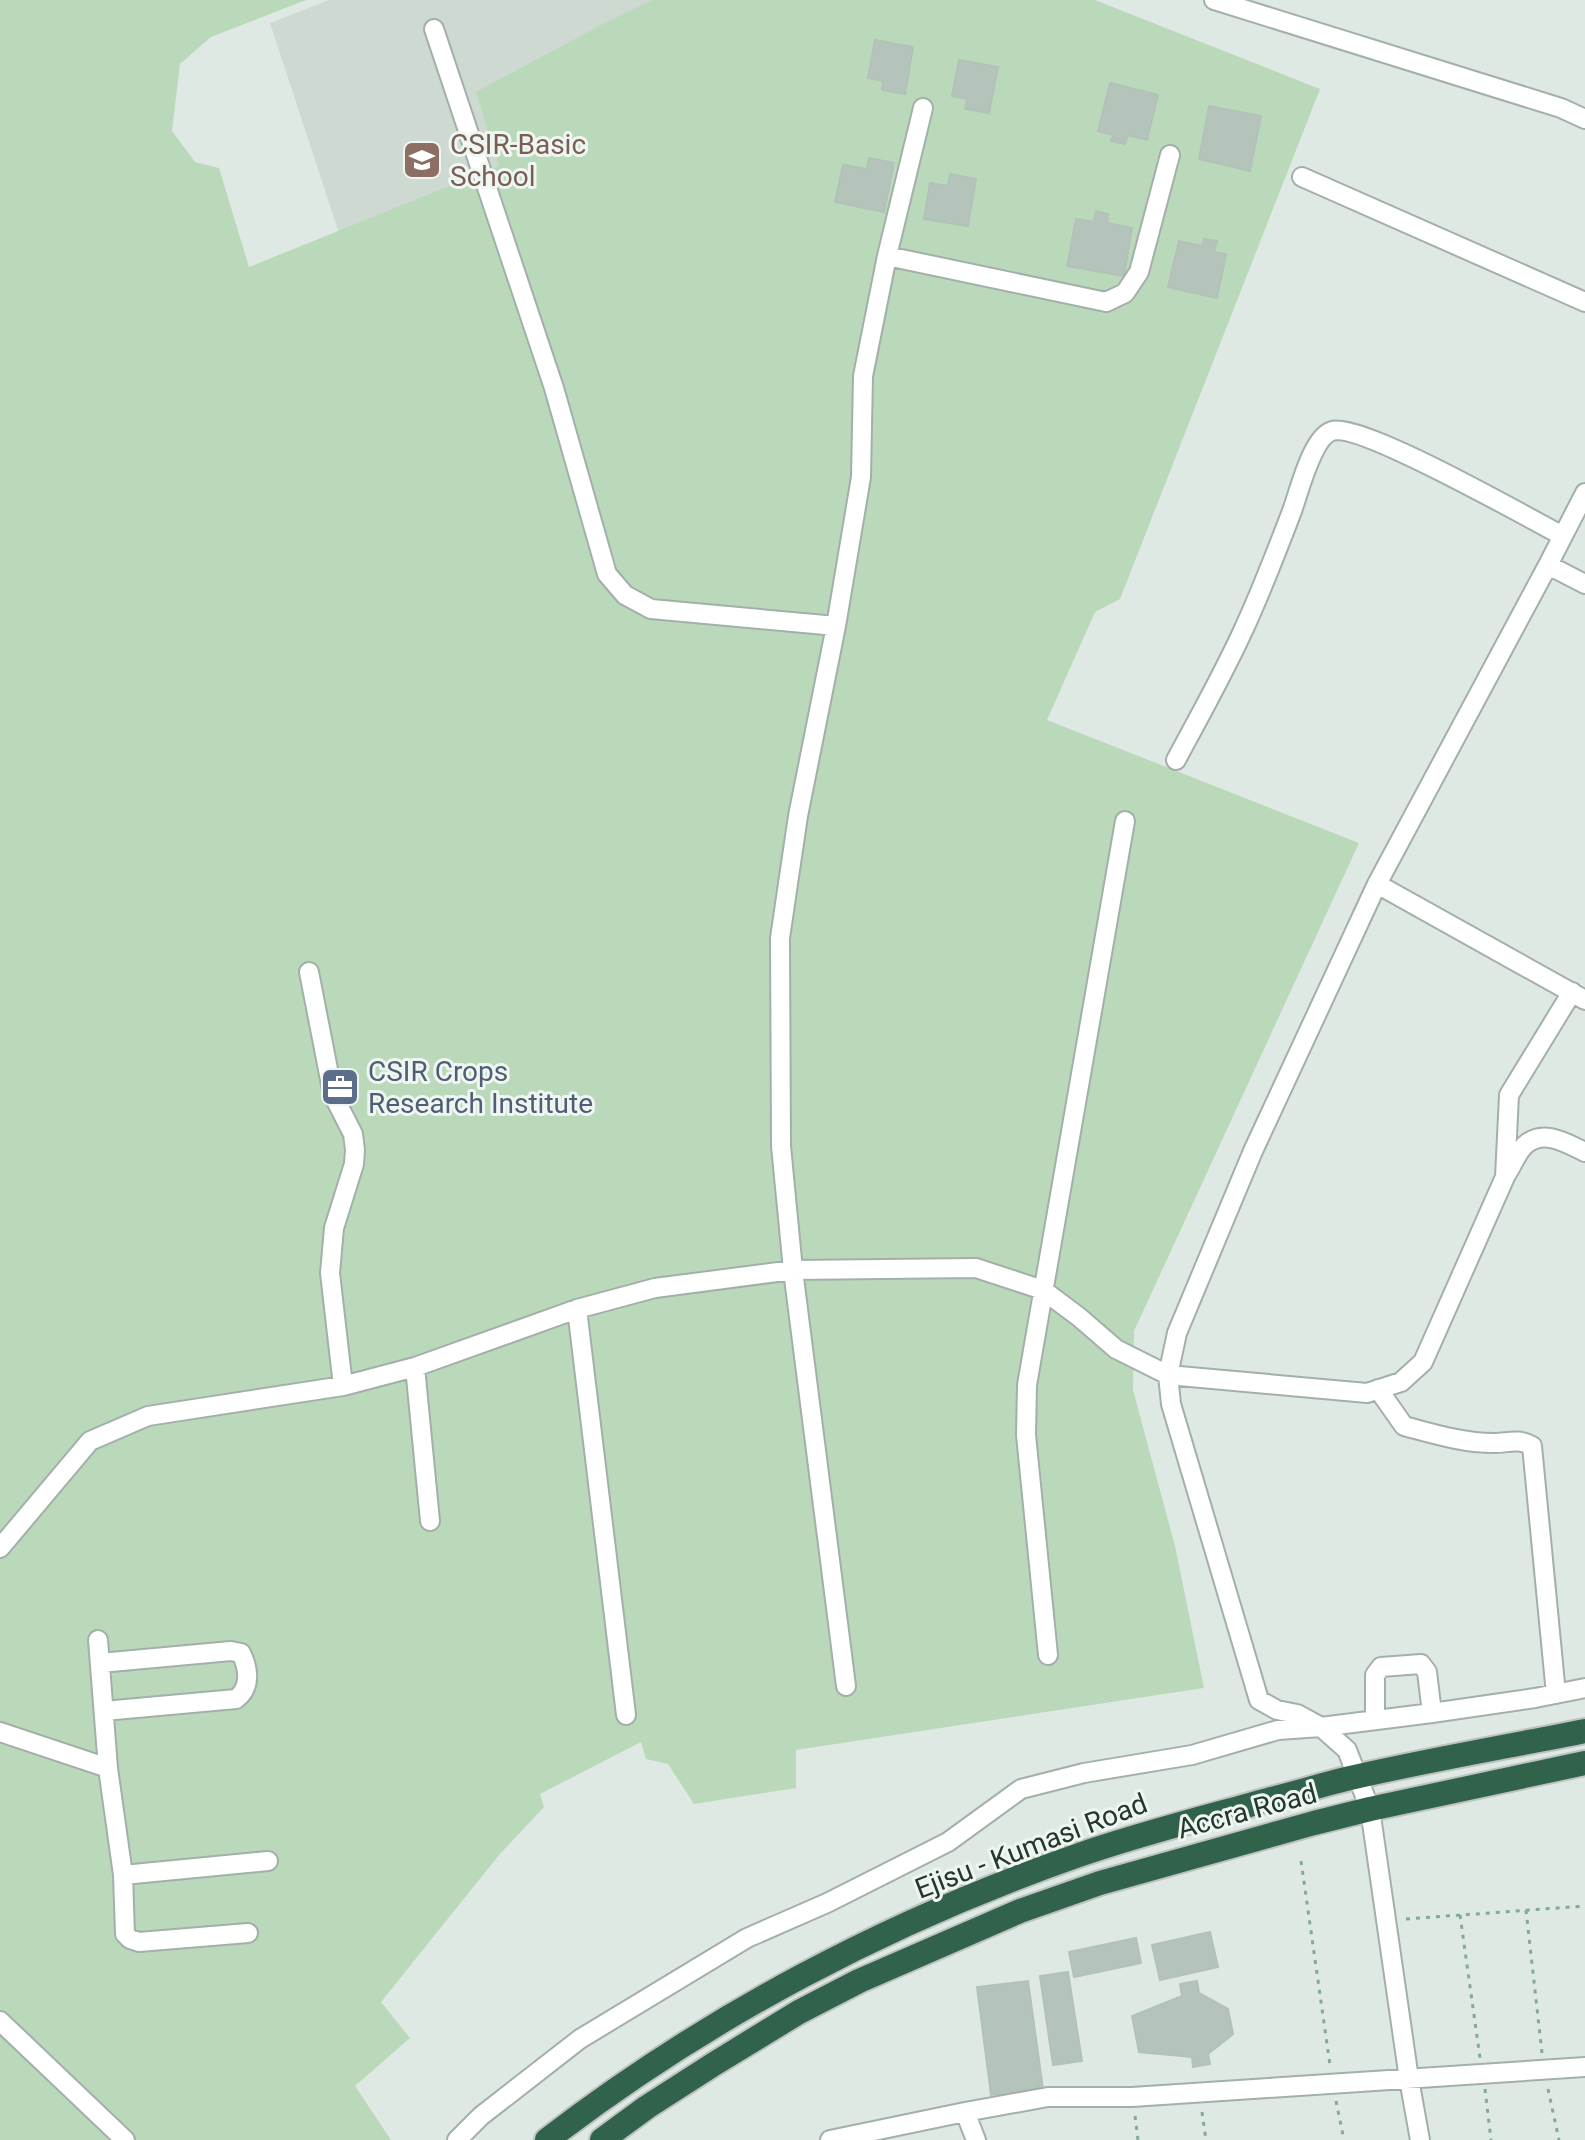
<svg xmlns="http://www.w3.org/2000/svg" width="1585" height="2140" font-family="Roboto,sans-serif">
	<rect width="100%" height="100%" fill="#dfe9e3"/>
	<path fill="#ced9d1" d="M329 0H683L717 84 340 236 270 23Z"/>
	<path fill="#bad9bb" d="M0 0H306L211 37 180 64 172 131 195 162 219 168 249 267 499 166 476 92 603 24 652 0H1095L1320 89 1120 599 1095 612 1047 720 1359 843 1134 1331 1133 1390 1175 1546 1204 1688 796 1750V1788L694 1804 668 1764 646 1759 641 1742 540 1794 544 1807 499 1855 381 2002 410 2038 355 2086 391 2140H0Z"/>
	<path fill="#b5c4bb" stroke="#b2c2b8" stroke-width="2" d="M875 40 913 47 905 94 882 90 883 81 868 78Z
		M959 60 998 67 989 113 965 109 967 99 952 96Z
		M1110 83 1158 95 1147 140 1128 135 1125 144 1111 141 1113 135 1098 131Z
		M1209 106 1261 116 1250 171 1199 159Z
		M869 158 894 163 884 212 835 202 843 165 867 169Z
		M950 174 976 179 968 226 924 219 930 183 948 186Z
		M1096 211 1108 214 1107 223 1132 228 1124 276 1067 266 1076 219 1094 222Z
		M1204 239 1217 241 1214 252 1226 254 1217 298 1168 287 1179 241 1202 246Z
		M1210 1932 1218 1967 1160 1980 1152 1945Z
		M1136 1938 1141 1963 1074 1977 1069 1952Z
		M1068 1972 1082 2061 1053 2065 1040 1976Z
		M1028 1981 1043 2089 991 2095 977 1987Z
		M1197 1981 1199 1993 1228 2009 1233 2034 1208 2054 1210 2064 1193 2067 1192 2057 1139 2052 1132 2016 1182 1996 1180 1984Z"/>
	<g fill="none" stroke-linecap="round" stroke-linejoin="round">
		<defs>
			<path id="minor" d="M1214 0 1561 108 1585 119
				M434 29 554 388 607 574 625 595 651 609 836 626
				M1302 177 1585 302
				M887 256 1106 302 1125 293 1139 272 1170 155
				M1548 565 1585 584
				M1176 760C1198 719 1221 678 1241 635 1260 595 1276 553 1292 511 1299 492 1312 437 1332 431 1361 422 1528 518 1563 536
				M1377 884 1585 1000
				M309 972 333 1095 353 1134 355 1150 354 1164 334 1228 330 1273 343 1386
				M1506 1175C1512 1166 1517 1153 1524 1146 1543 1128 1566 1143 1585 1152
				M577 1309 626 1715
				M415 1367 430 1521
				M1378 1389 1404 1426C1434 1434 1463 1443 1494 1443 1508 1443 1519 1438 1532 1446L1556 1694
				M0 1548 90 1441 148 1416 343 1386 415 1367 577 1309 655 1288 793 1270 976 1268 1043 1290 1079 1317 1116 1349 1168 1375 1367 1393 1401 1382 1423 1362 1505 1177 1509 1095 1572 992
				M98 1640 108 1768 123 1875 125 1934 130 1939 139 1942 248 1933
				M1048 1655 1026 1435 1027 1385 1125 821
				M100 1663 231 1651 241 1653C249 1669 251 1688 236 1699L104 1711
				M846 1686 793 1270 781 1146 780 938 798 816 836 626 861 477 863 376 887 256 923 108
				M1375 1719V1675L1381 1667 1421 1664 1427 1672 1432 1713
				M0 1732 108 1768
				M123 1875 268 1861
				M0 2021 125 2140
				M965 2112 976 2140
				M457 2140 481 2116 580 2039 747 1938 827 1903 948 1842 1021 1789 1084 1773 1192 1755 1278 1730 1321 1727 1432 1713 1535 1698 1585 1688
				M830 2140 965 2112 1048 2097H1132L1585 2067
				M1420 2140 1409 2079 1370 1809 1347 1750 1321 1727 1297 1714 1277 1710 1259 1700 1171 1404 1168 1375 1177 1333 1253 1151 1377 884 1548 565 1585 493"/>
			<path id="highway" d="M547 2140C707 2017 889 1921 1079 1855 1142 1833 1207 1817 1271 1799 1301 1792 1330 1782 1359 1776 1434 1759 1510 1746 1585 1731
				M602 2140 647 2107 714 2064 799 2012 859 1981 1020 1911 1100 1883 1314 1823 1370 1809 1585 1763"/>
		</defs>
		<use href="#minor" stroke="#a3b0a9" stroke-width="22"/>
		<use href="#highway" stroke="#bdc3c0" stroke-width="28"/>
		<path stroke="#82ab95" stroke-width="3" stroke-dasharray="4 6" stroke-linecap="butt" d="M1301 1861 1330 2065
			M1526 1910 1542 2053
			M1460 1915 1480 2058
			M1406 1919 1585 1906
			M1485 2089 1491 2140
			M1548 2089 1559 2140
			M1336 2101 1344 2140
			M1202 2112 1206 2140
			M1135 2116 1138 2140"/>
		<use href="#minor" stroke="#fff" stroke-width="18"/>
		<use href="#highway" stroke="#30624c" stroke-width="24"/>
	</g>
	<defs>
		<symbol id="school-square" viewBox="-11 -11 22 22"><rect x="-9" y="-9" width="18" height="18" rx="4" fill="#8d6e63" stroke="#eff6f1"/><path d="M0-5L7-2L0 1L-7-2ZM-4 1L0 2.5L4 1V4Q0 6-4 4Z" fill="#fff"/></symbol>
		<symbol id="office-square" viewBox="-11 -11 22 22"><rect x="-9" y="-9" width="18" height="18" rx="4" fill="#5c6f8a" stroke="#eff6f1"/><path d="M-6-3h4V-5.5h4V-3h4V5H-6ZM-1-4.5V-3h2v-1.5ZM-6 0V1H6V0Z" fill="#fff"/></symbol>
	</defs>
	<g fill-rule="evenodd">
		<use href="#school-square" x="400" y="138" width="44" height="44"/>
		<use href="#office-square" x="318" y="1065" width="44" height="44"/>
	</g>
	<g text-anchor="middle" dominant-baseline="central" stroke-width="6" stroke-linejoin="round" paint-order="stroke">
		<g font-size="28" fill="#785e54" stroke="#eff6f1" text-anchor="start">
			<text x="450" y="144">CSIR-Basic<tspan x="450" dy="32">School</tspan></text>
		</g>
		<g font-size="28" fill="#4e5e75" stroke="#eff6f1" text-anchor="start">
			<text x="368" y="1071">CSIR Crops<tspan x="368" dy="32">Research Institute</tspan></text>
		</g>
		<g font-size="28" fill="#22382d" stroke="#eff6f1">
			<text transform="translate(1247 1811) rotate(-15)">Accra Road</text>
			<text transform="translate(1031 1846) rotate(-21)">Ejisu - Kumasi Road</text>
		</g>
	</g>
</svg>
